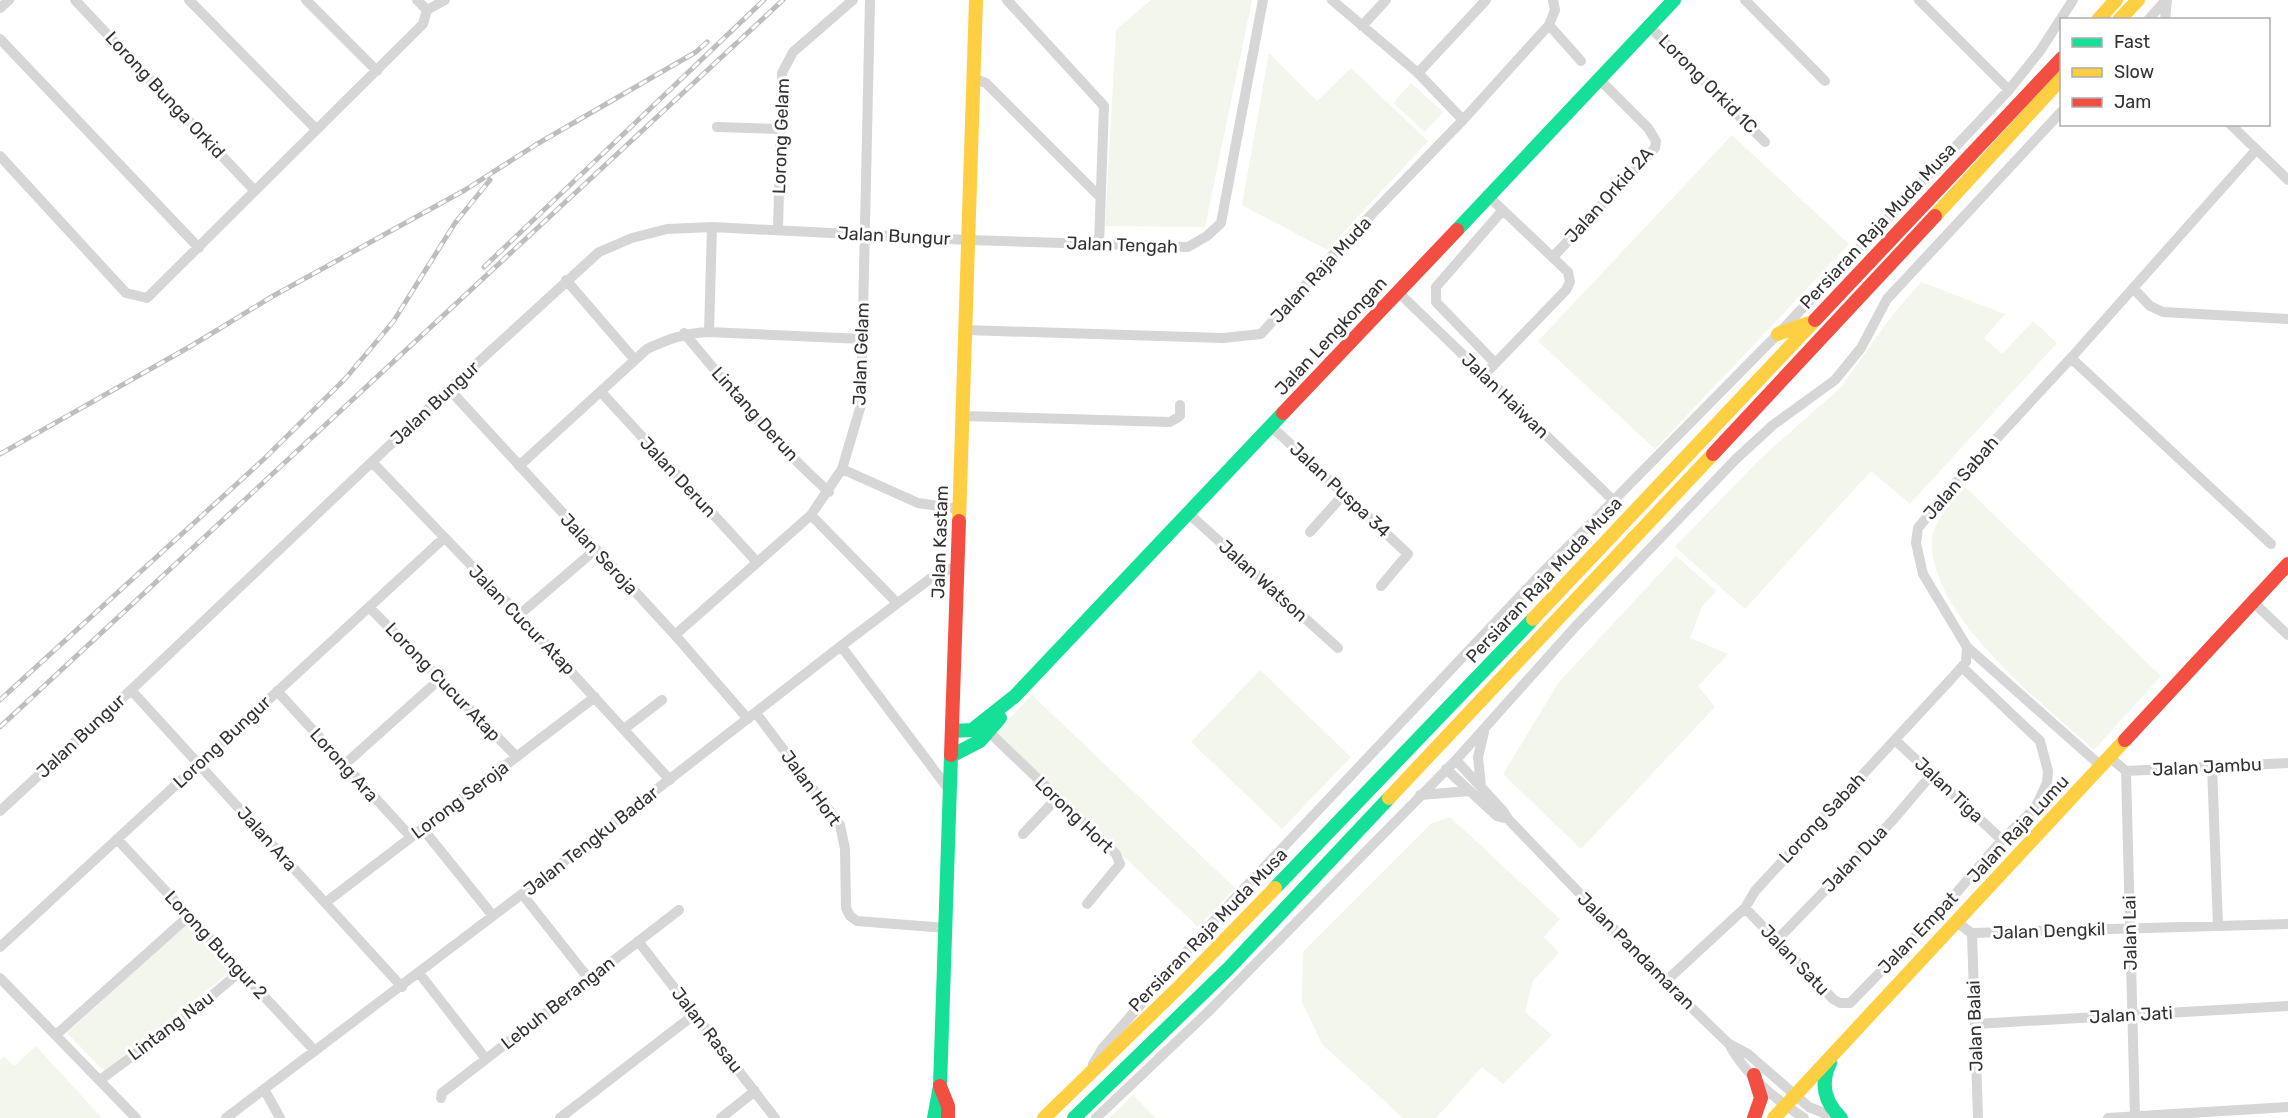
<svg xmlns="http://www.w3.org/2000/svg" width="2288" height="1118" font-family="Rubik,sans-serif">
	<rect width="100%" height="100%" fill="#fff"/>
	<path fill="#f2f6ed" d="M1151 0H1252L1205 227 1105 226 1116 30Z
		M1269 53 1317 101 1351 68 1428 141 1327 250 1242 205Z
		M1411 83 1443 112 1425 132 1393 103Z
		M1732 135 1849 244 1655 449 1538 341Z
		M1921 282 2005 314 1984 338 2002 354 2033 321 2057 343 1910 504 1871 471 1745 609 1675 547 1760 459 1841 387 1891 317Z
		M1965 487 2161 676 2094 750C2042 702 1930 617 1932 541 1932 522 1953 501 1965 487Z
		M1676 556 1716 591 1702 607 1690 638 1728 654 1698 686 1715 707 1581 849 1503 774 1559 682Z
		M1260 670 1351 757 1282 829 1191 742Z
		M1032 695 1235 888 1198 927 995 734Z
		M1450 817 1560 919 1544 937 1559 953 1533 981 1525 1012 1552 1035 1503 1084 1482 1067 1436 1118H1403L1322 1044 1302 1002 1303 952 1432 823Z
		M185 925 231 971 104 1071 67 1033Z
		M36 1046 102 1118H0V1060L4 1056 14 1066Z
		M1133 1095 1156 1118H1109Z"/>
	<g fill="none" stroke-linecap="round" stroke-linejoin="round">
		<path stroke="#d6d6d6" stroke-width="10" d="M75 0 255 191
			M189 0 316 129
			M306 0 377 71
			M417 0 427 10
			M1007 0 1104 106 1099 244
			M1745 0 1825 81
			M1919 0 2009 90
			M0 8 9 0
			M2148 20 2166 0
			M2165 20 2167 0
			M1549 25 1581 61
			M1362 26 1386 0
			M1650 27 1765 142
			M0 39 199 248
			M1418 73 1486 0
			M973 78 986 83 1099 196
			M1463 120 1549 25 1555 10 1553 0
			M2230 124 2288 180
			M717 127 780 129
			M2255 151 2071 358 2271 544
			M0 156 126 293 147 298 423 24 427 10 445 0
			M778 230 782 73 793 52 853 0
			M1553 257 1655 148 1656 141 1648 128 1599 79
			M566 280 635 360
			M2133 288 2150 306 2163 312 2288 319
			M1397 291 1613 500
			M965 330 1223 338 1261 334 1339 248 1463 120 1418 73 1332 0
			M709 332 712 227
			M684 333C730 388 775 444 829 492
			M2071 358 1950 489 1918 528 1916 543 1923 574 1967 647 2101 766
			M1494 362 1436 302V287L1502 211
			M1484 375 1566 290 1570 282 1568 272 1487 195
			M449 389 675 635 748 719
			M601 392 757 562
			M962 416 1170 422 1180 416V405
			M1271 426 1408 554 1381 586
			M372 462 519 615 670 780
			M519 466 647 349C668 339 685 333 709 332L863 339
			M842 469 918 503 959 509
			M1189 514 1338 648
			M811 515 897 603
			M1310 532 1344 494
			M2253 602 2288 635
			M369 607 517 757
			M519 615 595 550
			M675 635 811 515 842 469 861 405 870 0
			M841 646 950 791
			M131 690 402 987
			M277 691 411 837
			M756 713 840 825 845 849 846 908 850 916 857 921 946 928
			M624 729 662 700
			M988 731 1116 854 1120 864 1087 904
			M1895 740 2002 840
			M2109 757 2126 771 2135 1116
			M1456 760 1503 811 1508 819 1665 982 1729 1044 1748 1054 1809 1107 1836 1118
			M344 765 440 679
			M2212 766 2218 926
			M1446 769 1497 816 1508 819
			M2126 771 2288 763
			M1481 787 1478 757 1484 732
			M1420 795 1470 791
			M0 811 131 690 449 389 599 252 632 238 667 229 712 227 968 240 1188 247 1207 236 1221 223 1263 0
			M423 829 493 916
			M1023 834 1057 798
			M117 839 315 1051
			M522 894 589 979
			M325 903 595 697
			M1745 908 1833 999 1840 1003H1850L1945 906 2002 840 2035 808 2047 783 2048 771 2040 741 1962 667
			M1957 922 1971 933 2288 924
			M1972 933 1978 1118
			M638 941 775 1118
			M1776 941 1892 821 1932 774
			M0 947 444 538
			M419 973 486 1059
			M0 978 136 1118
			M1665 982 1745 908 1755 891 1952 678 1966 662 1967 647
			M1975 1024 2288 1006
			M57 1034 189 916
			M1729 1044C1745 1074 1776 1100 1804 1118
			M1093 1064 1102 1049 1208 927 1541 574 1778 334 2009 90 2040 51 2073 0
			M100 1080 192 1012 241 971
			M264 1089 280 1118
			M441 1098 442 1093 679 910
			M226 1118 522 894 841 646 935 575 958 566
			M560 1118 695 1014
			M721 1118 755 1091
			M1096 1118 1209 1011 1456 760 1575 627 1736 459 1773 425 1835 380 1861 348 1887 299 2062 111
			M2108 1118 2288 1107"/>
		<path stroke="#16e098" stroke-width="14" d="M1457 230 1674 0
			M952 731 972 730 1015 696 1283 413
			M951 756 980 741 1000 718
			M1275 888 1533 619
			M1830 1063C1820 1084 1824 1102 1841 1118
			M934 1118 940 1086 951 755
			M1074 1118 1229 968 1389 798"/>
		<path stroke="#ffcf43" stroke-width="14" d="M2098 20 2116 0
			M2119 20 2138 0
			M1935 216 2062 78
			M1778 334 1809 323
			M959 521 976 0
			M1533 619 1815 320
			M1389 798 1713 454
			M1044 1118 1179 987 1275 888
			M1774 1118 2125 740"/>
		<path stroke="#f24e42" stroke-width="14" d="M1815 320 2062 58
			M1283 413 1457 230
			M1713 454 1935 216
			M2125 740 2288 564
			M951 755 959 521
			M1754 1075 1761 1098 1754 1118
			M940 1086 948 1106V1118"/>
		<defs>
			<path id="rail" d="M484 267 764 0
				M0 454 191 346 273 296 465 190 537 144 696 52 707 42
				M0 700 264 459 345 379 393 322 455 223 490 180
				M0 727 783 0"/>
		</defs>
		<use href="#rail" stroke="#bebebe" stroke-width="5"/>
		<use href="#rail" stroke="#fff" stroke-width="3" stroke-dasharray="9" stroke-linecap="butt"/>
	</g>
	<g text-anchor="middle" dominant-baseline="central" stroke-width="6" stroke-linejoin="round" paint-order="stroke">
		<g font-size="18" fill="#323232" stroke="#fff">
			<text transform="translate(1708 84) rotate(45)">Lorong Orkid 1C</text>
			<text transform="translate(165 95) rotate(47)">Lorong Bunga Orkid</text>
			<text transform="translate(781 136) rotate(-88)">Lorong Gelam</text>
			<text transform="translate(1609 195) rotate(-48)">Jalan Orkid 2A</text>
			<text transform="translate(1878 226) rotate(-47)">Persiaran Raja Muda Musa</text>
			<text transform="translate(894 236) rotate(3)">Jalan Bungur</text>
			<text transform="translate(1122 245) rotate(2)">Jalan Tengah</text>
			<text transform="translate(1321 270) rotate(-47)">Jalan Raja Muda</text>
			<text transform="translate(1331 336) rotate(-47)">Jalan Lengkongan</text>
			<text transform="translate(861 354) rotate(-88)">Jalan Gelam</text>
			<text transform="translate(1505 396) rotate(44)">Jalan Haiwan</text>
			<text transform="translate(435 403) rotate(-43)">Jalan Bungur</text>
			<text transform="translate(755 414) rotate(48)">Lintang Derun</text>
			<text transform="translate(678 477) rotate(47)">Jalan Derun</text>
			<text transform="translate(1961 478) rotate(-49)">Jalan Sabah</text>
			<text transform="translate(1340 490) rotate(43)">Jalan Puspa 34</text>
			<text transform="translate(940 542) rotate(-88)">Jalan Kastam</text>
			<text transform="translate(599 554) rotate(47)">Jalan Seroja</text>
			<text transform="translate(1544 580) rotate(-47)">Persiaran Raja Muda Musa</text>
			<text transform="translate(1263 581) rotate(42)">Jalan Watson</text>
			<text transform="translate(522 620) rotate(46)">Jalan Cucur Atap</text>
			<text transform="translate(443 682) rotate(46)">Lorong Cucur Atap</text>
			<text transform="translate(81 736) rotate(-43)">Jalan Bungur</text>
			<text transform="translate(222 742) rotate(-43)">Lorong Bungur</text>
			<text transform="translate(344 765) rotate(48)">Lorong Ara</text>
			<text transform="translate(2207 767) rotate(-3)">Jalan Jambu</text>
			<text transform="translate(811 788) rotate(54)">Jalan Hort</text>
			<text transform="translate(1949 790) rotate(43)">Jalan Tiga</text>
			<text transform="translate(460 800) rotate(-37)">Lorong Seroja</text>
			<text transform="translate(1074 815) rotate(44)">Lorong Hort</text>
			<text transform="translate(1822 818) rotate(-47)">Lorong Sabah</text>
			<text transform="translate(2018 829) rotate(-47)">Jalan Raja Lumu</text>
			<text transform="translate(267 839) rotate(48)">Jalan Ara</text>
			<text transform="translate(591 841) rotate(-38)">Jalan Tengku Badar</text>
			<text transform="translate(1855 859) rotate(-46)">Jalan Dua</text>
			<text transform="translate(1208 930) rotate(-46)">Persiaran Raja Muda Musa</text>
			<text transform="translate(2049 931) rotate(-2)">Jalan Dengkil</text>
			<text transform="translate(1918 933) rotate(-46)">Jalan Empat</text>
			<text transform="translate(2130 933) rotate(-91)">Jalan Lai</text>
			<text transform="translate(216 945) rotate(47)">Lorong Bungur 2</text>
			<text transform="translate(1636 951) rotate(45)">Jalan Pandamaran</text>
			<text transform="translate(1795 960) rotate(46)">Jalan Satu</text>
			<text transform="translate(558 1003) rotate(-38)">Lebuh Berangan</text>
			<text transform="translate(2131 1015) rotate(-3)">Jalan Jati</text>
			<text transform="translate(171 1026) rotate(-37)">Lintang Nau</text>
			<text transform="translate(1975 1026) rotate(-92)">Jalan Balai</text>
			<text transform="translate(707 1030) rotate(52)">Jalan Rasau</text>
		</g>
	</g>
	<rect x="2060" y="18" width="210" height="108" fill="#ffffff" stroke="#adadad" stroke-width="1.5"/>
	<rect x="2072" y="38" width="30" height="9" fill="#16e098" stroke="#adadad" stroke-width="1.5"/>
	<text x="2114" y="48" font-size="18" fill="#323232">Fast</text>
	<rect x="2072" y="68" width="30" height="9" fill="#ffcf43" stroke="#adadad" stroke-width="1.5"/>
	<text x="2114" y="78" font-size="18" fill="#323232">Slow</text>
	<rect x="2072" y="98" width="30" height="9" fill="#f24e42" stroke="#adadad" stroke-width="1.5"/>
	<text x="2114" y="108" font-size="18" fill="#323232">Jam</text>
</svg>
